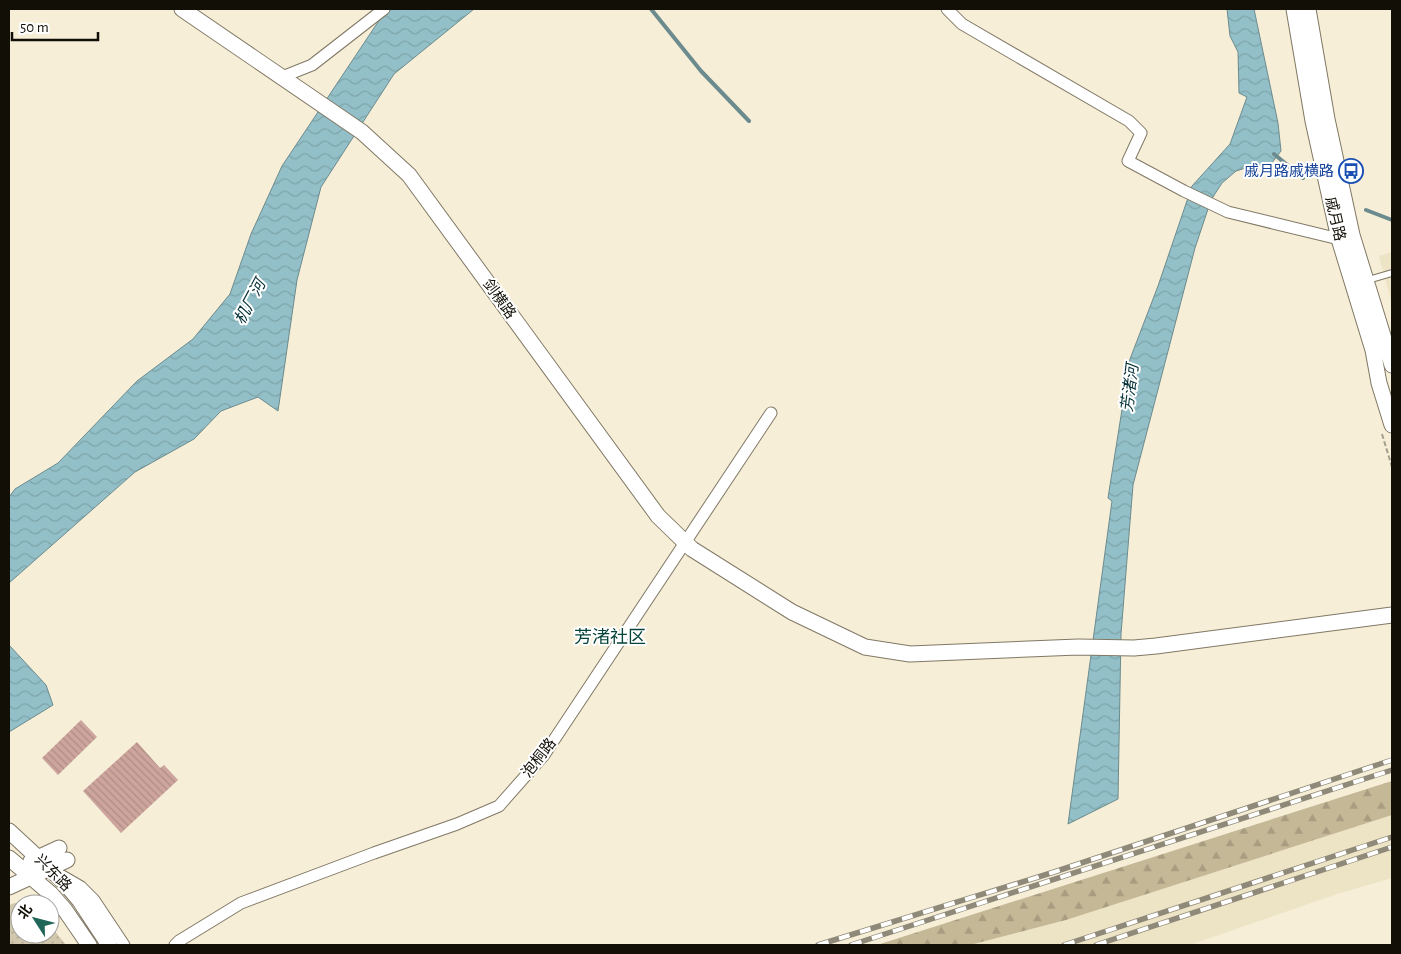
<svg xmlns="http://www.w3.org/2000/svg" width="1401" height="954" font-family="'Alegreya Sans','Noto Sans SC',sans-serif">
	<defs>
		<pattern id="forest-firs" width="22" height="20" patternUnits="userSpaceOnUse" patternTransform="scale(1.25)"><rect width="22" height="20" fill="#c5b896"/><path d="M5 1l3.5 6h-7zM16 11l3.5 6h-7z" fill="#a89d80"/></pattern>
		<pattern id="park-dots" width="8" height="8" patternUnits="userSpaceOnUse" patternTransform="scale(1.25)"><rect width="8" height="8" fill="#d2c8ae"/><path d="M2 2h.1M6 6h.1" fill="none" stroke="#b3ab94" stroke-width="1.8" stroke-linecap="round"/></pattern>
		<pattern id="water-waves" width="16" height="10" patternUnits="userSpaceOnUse" patternTransform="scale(1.25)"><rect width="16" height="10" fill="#93c0c8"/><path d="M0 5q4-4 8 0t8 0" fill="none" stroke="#7ea4aa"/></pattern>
		<pattern id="building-back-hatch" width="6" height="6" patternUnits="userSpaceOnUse" patternTransform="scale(1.25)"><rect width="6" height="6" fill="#cda59d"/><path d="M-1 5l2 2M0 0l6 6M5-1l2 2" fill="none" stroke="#af8d86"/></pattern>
	</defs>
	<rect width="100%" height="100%" fill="#f6eed7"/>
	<path fill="#ede3c5" d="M1392 252V304L1379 256Z
		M1392 815V878L1337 894 1190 945H970L1066 920Z"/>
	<path fill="url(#forest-firs)" d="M1392 781V815L1066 920 970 945H877Z"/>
	<path fill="url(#park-dots)" d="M15 903 28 904H20V934H50V925L66 945H9V905Z"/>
	<path fill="url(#water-waves)" stroke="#6c8b8e" d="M392 9H474L394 74 321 187 297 280 278 411 258 397 221 411 194 439 135 472 9 583V497L15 489 58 463 137 381 193 339 230 294 251 234 282 166 382 16Z
		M1227 9H1254L1278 123 1281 151 1267 169 1258 164 1236 171 1222 183 1211 200 1195 248 1133 485 1121 634 1118 799 1068 824 1112 501 1108 498 1130 359 1158 286 1192 186 1230 144 1247 97 1239 93 1238 52 1230 36Z
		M9 645 46 685 53 705 9 732Z"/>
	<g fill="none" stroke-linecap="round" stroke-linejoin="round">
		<path stroke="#6c8b8e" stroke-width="4" d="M651 9 701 71 749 121
			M1274 154 1303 178
			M1366 210 1392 220"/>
	</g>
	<path fill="url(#building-back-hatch)" d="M81 720 97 737 58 775 42 758Z
		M137 742 160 768 164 765 178 780 121 833 83 791Z"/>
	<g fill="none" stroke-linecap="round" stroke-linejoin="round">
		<defs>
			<path id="lane" d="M1368 280 1392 273"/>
			<path id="street" d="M947 9 962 24 1129 121 1141 133 1128 161 1184 191 1228 212 1339 239
				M282 77 312 65 384 9
				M62 876 81 887 94 900 124 945
				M175 945 179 941 241 903 374 853 457 824 499 806 544 755 771 413"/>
			<path id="secondary" d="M182 9 362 132 409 175 658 516 692 549 792 612 865 647 910 654 1078 647 1134 648 1156 646 1392 615
				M1294 9 1313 121 1339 239 1373 350 1379 383 1392 425
				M1308 9 1327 119 1352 235 1392 365
				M9 831 64 882 80 901 109 945
				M9 858 51 894 65 910 89 945
				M31 861 59 848
				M9 887 67 860"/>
		</defs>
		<use href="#lane" stroke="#807865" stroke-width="8"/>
		<use href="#street" stroke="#807865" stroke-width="13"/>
		<use href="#secondary" stroke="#807865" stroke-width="17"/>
		<path stroke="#a59f8d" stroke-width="2" stroke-dasharray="5 2.5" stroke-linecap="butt" d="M1382 434 1392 467"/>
		<use href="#lane" stroke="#fff" stroke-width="5.5"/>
		<use href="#street" stroke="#fff" stroke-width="11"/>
		<use href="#secondary" stroke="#fff" stroke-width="15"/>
		<defs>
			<path id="rail" d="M818 945 1051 873 1392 760
				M851 945 1392 770
				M1064 945 1392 837
				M1096 945 1392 847"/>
		</defs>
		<use href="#rail" stroke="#8f8979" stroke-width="5.5"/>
		<use href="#rail" stroke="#fff" stroke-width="4" stroke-dasharray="11" stroke-linecap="butt"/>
	</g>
	<defs>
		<symbol id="bus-ring" viewBox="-11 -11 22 22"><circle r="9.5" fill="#fff" stroke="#1a4fb4" stroke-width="1.5"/><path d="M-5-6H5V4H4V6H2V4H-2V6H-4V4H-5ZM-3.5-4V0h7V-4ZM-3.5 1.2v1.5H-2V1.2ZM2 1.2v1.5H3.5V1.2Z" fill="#1a4fb4"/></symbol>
	</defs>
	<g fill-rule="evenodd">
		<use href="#bus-ring" x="1337" y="157" width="28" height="28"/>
	</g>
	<g text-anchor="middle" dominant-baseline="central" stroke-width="4" stroke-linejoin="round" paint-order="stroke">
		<g font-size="15" fill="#164399" stroke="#fff" text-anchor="end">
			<text x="1334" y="171">戚月路戚横路</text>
		</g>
		<g font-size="15" fill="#120f07" stroke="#fff">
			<text transform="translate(1335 219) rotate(77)">戚月路</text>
			<text transform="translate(499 299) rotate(54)">剑横路</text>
			<text transform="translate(539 758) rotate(-52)">泡桐路</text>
			<text transform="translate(53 873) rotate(45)">兴东路</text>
		</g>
		<g font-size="16" font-style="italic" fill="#043138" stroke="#fff">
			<text transform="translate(250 302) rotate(-62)">机厂河</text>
			<text transform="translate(1130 388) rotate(-83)">芳渚河</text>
		</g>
		<g font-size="18" fill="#064339" stroke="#fff">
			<text x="610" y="638">芳渚社区</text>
		</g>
	</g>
	<rect width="1401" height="954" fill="none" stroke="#120f07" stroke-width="20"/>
	<g transform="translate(35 919) rotate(306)"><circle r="24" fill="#ffffff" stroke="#a09f9c"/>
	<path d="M0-4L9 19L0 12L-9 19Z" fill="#1f6558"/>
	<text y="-8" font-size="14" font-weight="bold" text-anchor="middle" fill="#120f07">北</text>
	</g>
	<path d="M12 32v8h86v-8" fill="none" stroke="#120f07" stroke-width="2.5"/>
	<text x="20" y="32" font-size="15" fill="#120f07" stroke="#ffffff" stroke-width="4" paint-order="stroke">50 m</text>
</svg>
